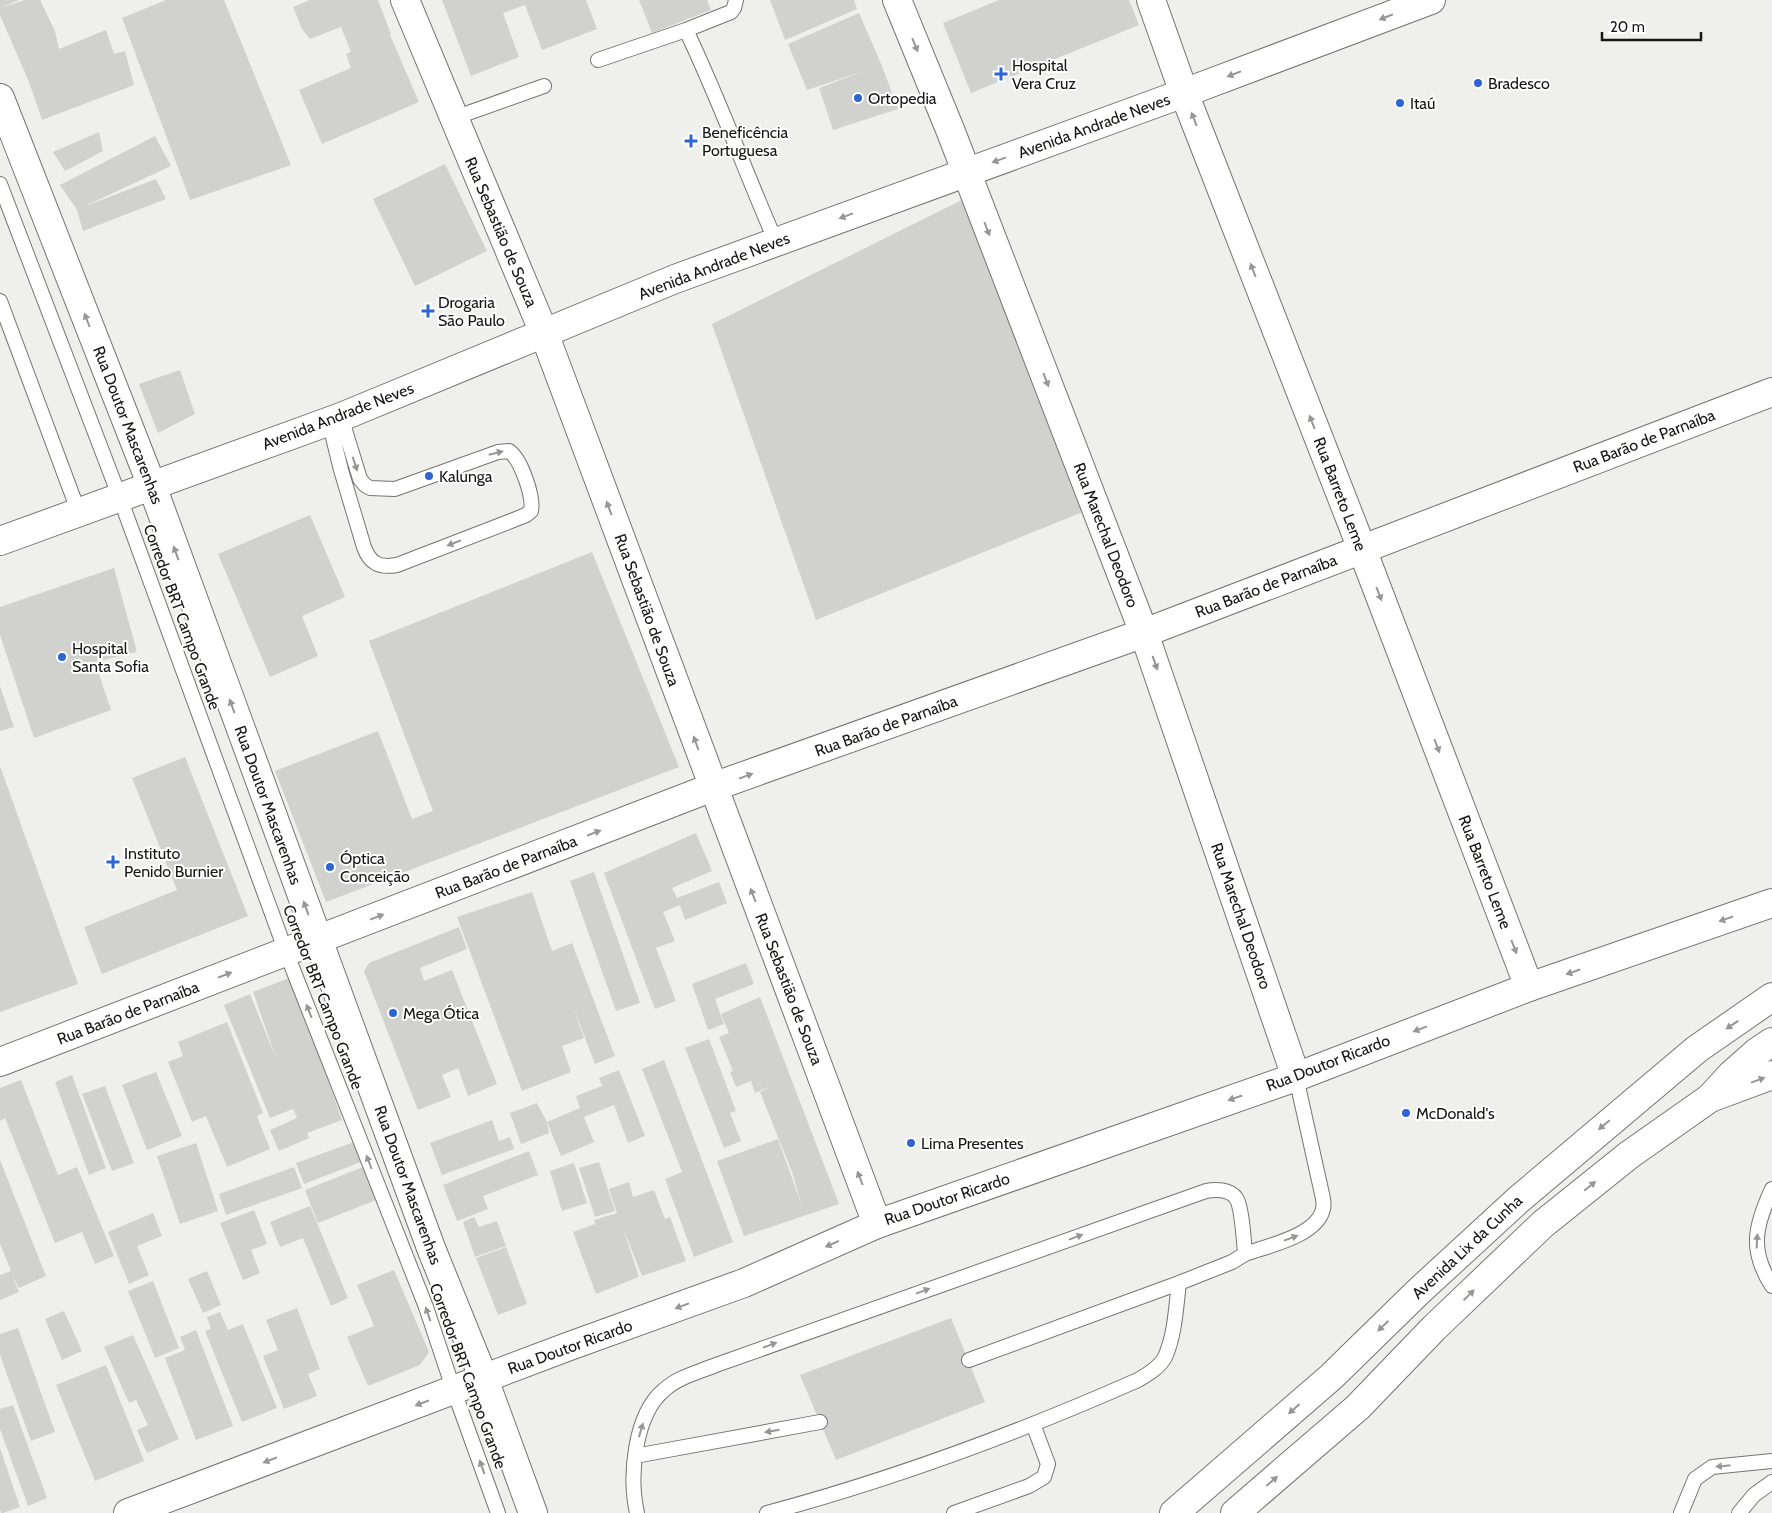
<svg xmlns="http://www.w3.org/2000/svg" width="1772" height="1513" font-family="Cabin,sans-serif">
	<rect width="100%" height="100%" fill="#eff0eb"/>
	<path fill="#d1d2cd" d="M0 0H19L0 8Z
		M25 0H40L55 31 59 49 106 30 114 54 125 51 134 85 42 120 29 82 0 15V8Z
		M166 0H224L291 165 190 200 122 18Z
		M310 0H378L391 34 390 35 419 102 322 144 299 90 351 68 346 54 351 52 341 27 310 39 302 29 293 7Z
		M442 0H586L597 29 542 50 525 5 503 13 519 57 471 76Z
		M639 0H707L711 10 652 33Z
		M770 0H854L857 9 785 40Z
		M999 0H1129L1139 25 971 93 943 23Z
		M859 13 882 66 898 109 833 130 819 88 864 71 807 90 788 44Z
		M99 132 103 151 65 171 53 152Z
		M155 136 171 166 83 207 156 179 166 199 83 231 77 210 60 185Z
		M445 164 487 251 415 286 373 199Z
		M974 194 1095 507 816 620 712 324Z
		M180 370 195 414 158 433 139 384Z
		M310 515 345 597 302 616 318 656 270 677 218 554Z
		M592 552 679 767 326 902 275 771 378 731 412 819 433 811 369 641Z
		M114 568 137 652 95 662 111 710 34 738 0 635V607Z
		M0 686 14 727 0 731Z
		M185 757 248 916 102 974 84 927 177 890 132 778Z
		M0 766 78 984 0 1012Z
		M696 833 712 871 672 888 677 898 719 882 727 903 685 920 680 905 663 912 675 941 656 948 676 1001 655 1009 604 873Z
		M594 872 640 1003 616 1011 570 881Z
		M532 892 552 951 572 943 615 1056 595 1064 571 1001 584 1038 562 1046 571 1072 522 1091 457 917Z
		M459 927 467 949 420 968 424 981 452 970 497 1084 468 1096 458 1068 442 1075 451 1097 418 1110 364 971 369 963Z
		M746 963 754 984 715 999 724 1024 708 1030 692 984Z
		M292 977 342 1120 307 1133 309 1138 279 1151 270 1130 297 1118 293 1109 270 1118 224 1005 250 994 276 1058 253 992Z
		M760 997 839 1204 744 1236 717 1161 778 1139 802 1206 792 1172 760 1092 771 1086 755 1093 751 1081 736 1087 730 1072 733 1071 719 1037 729 1033 721 1014Z
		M227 1022 263 1113 257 1116 270 1149 227 1167 206 1116 192 1122 168 1062 183 1056 178 1042Z
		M709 1039 736 1111 730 1113 741 1141 724 1148 685 1048Z
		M664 1060 733 1242 694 1257 665 1179 682 1172 642 1069Z
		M619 1070 645 1136 628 1143 614 1105 584 1117 594 1142 561 1156 547 1122 580 1108 576 1096 602 1086 599 1078Z
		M156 1072 182 1136 147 1150 122 1085Z
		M72 1075 106 1168 89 1175 55 1082Z
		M21 1080 58 1175 77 1167 114 1256 95 1264 82 1232 55 1243 5 1118 0 1121V1088Z
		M105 1086 134 1163 112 1171 82 1094Z
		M537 1103 547 1122 549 1133 521 1144 510 1113Z
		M492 1120 499 1141 510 1137 514 1149 442 1175 430 1143Z
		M354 1142 361 1162 304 1184 296 1163Z
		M196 1143 218 1211 180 1224 157 1156Z
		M529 1151 538 1175 483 1196 488 1209 457 1221 443 1185Z
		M0 1160 46 1276 19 1288 12 1275 19 1292 0 1300V1275L11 1271 0 1244Z
		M599 1162 615 1211 595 1217 579 1168Z
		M574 1163 587 1203 562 1211 550 1171Z
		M294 1167 302 1188 226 1215 219 1194Z
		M363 1167 376 1200 318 1223 305 1190Z
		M629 1182 633 1197 654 1190 665 1219 670 1217 686 1261 642 1276 623 1228 639 1277 596 1294 573 1232 595 1224 594 1220 617 1213 609 1189Z
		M310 1206 348 1298 331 1306 303 1238 280 1247 270 1222Z
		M254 1210 267 1244 251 1250 260 1273 243 1280 220 1223Z
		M153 1213 162 1236 137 1246 149 1275 129 1284 108 1232Z
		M474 1217 479 1227 497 1221 506 1246 475 1257 463 1222Z
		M506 1247 527 1304 498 1315 476 1258Z
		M394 1270 429 1352 420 1365 368 1386 347 1337 374 1326 357 1285Z
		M207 1271 221 1305 203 1313 188 1279Z
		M153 1281 179 1348 155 1358 128 1291Z
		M297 1308 320 1369 308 1374 317 1396 284 1409 263 1356 278 1350 266 1320Z
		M64 1311 82 1351 62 1360 45 1319Z
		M220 1312 228 1330 243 1324 277 1408 242 1422 205 1331 211 1329 207 1317Z
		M951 1318 985 1402 836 1460 800 1375Z
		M18 1328 55 1432 31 1441 0 1355V1334Z
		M196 1330 233 1426 196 1440 165 1358 185 1350 180 1337Z
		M133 1335 179 1439 147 1453 137 1430 148 1425 136 1400 129 1403 104 1347Z
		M106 1365 144 1461 95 1481 56 1385Z
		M13 1405 47 1498 28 1506 0 1429V1409Z
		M0 1448 20 1507 3 1513H1L0 1509Z"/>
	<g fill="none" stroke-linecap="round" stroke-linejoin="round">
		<defs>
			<path id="lane" d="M736 0 734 8 731 12 686 30C719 99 745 171 776 242
				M598 60 686 30
				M454 118 544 86
				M0 184 120 498 286 952 426 1307 454 1391 498 1513
				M0 301 79 513
				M329 421 341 470 364 547C370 564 380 568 397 565L511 521 526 515 531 511C534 497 521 459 509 451L498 452 395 489 370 488 365 485 360 479 341 417
				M1772 1189C1755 1226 1749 1250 1772 1286
				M1245 1254C1267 1246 1317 1236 1323 1209 1324 1205 1323 1198 1322 1194L1296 1077
				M635 1456 820 1422
				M637 1513C629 1477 634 1415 664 1390 678 1377 699 1372 716 1365L1206 1191C1215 1189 1230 1189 1236 1198 1242 1206 1244 1243 1245 1254L1232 1262 1179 1283 969 1360
				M767 1513C894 1479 1018 1433 1138 1380 1148 1374 1160 1367 1165 1357 1175 1335 1176 1307 1179 1283
				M954 1513 1029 1486 1044 1477 1048 1464 1033 1424
				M1681 1513 1695 1479 1712 1467 1772 1461
				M1739 1513 1754 1495 1772 1482"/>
			<path id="street" d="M405 0 544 333 877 1224
				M897 0 951 132 1144 633 1296 1077
				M1151 0 1184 93 1362 549 1529 987"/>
			<path id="secondary" d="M0 98 152 486 431 1248 484 1379 533 1513
				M128 1513 567 1347 744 1283 877 1224 1296 1077 1529 987 1772 903"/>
			<path id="primary" d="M0 541 341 417 675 279 1184 93 1431 0
				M0 1062 713 787 1144 633 1772 392
				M1710 1098 1772 1075"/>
			<path id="highway" d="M1174 1513 1331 1377 1418 1292 1518 1200 1697 1049 1772 997
				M1235 1513 1358 1407 1434 1328 1543 1224 1629 1155 1710 1098 1731 1075 1757 1052 1772 1042"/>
		</defs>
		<use href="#lane" stroke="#747570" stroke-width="16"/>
		<use href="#street" stroke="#747570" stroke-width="30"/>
		<use href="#secondary" stroke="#747570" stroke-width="30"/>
		<use href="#primary" stroke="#747570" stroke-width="30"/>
		<use href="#highway" stroke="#747570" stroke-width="30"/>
		<use href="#lane" stroke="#fff" stroke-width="14"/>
		<use href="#street" stroke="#fff" stroke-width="28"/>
		<use href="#secondary" stroke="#fff" stroke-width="28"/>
		<use href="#primary" stroke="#fff" stroke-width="28"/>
		<use href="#highway" stroke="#fff" stroke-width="28"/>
	</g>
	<defs><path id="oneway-solid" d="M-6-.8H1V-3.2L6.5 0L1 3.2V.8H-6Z" transform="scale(1.25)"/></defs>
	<g fill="#969695">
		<use href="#oneway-solid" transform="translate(1386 17) rotate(159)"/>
		<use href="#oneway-solid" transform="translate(915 45) rotate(68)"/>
		<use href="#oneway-solid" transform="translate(1234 74) rotate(159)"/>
		<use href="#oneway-solid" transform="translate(1194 119) rotate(-111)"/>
		<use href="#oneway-solid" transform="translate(999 160) rotate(160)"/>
		<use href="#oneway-solid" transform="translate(846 216) rotate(160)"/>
		<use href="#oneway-solid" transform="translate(987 229) rotate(69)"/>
		<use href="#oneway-solid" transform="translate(1253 270) rotate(-111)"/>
		<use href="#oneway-solid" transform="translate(87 320) rotate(-111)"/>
		<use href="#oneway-solid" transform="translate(1046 380) rotate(69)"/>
		<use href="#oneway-solid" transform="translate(1312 422) rotate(-111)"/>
		<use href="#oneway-solid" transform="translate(496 453) rotate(-14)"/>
		<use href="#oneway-solid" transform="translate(355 464) rotate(72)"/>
		<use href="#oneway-solid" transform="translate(609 508) rotate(-110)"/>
		<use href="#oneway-solid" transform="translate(454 543) rotate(159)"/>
		<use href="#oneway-solid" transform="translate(176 553) rotate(-110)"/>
		<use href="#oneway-solid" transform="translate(1379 594) rotate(69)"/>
		<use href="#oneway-solid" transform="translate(1155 663) rotate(71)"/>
		<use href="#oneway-solid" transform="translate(232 706) rotate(-110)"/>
		<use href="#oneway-solid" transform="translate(696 743) rotate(-110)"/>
		<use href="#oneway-solid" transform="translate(1437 746) rotate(69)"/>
		<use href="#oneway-solid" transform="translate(746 776) rotate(-20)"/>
		<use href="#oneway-solid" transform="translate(594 833) rotate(-21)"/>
		<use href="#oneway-solid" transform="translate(753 895) rotate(-111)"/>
		<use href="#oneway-solid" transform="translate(306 908) rotate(-110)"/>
		<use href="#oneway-solid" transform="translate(377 917) rotate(-21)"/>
		<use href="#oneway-solid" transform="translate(1726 919) rotate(161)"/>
		<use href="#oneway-solid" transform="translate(1514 947) rotate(69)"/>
		<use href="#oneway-solid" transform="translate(1573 972) rotate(161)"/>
		<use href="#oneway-solid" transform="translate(225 975) rotate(-21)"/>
		<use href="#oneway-solid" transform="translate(309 1011) rotate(-111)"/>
		<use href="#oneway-solid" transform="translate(1732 1025) rotate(146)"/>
		<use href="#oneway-solid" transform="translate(1420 1029) rotate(159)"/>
		<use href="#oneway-solid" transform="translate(1758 1080) rotate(-20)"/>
		<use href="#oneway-solid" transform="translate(1235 1098) rotate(161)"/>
		<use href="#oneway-solid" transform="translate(1604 1125) rotate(140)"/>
		<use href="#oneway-solid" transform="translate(369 1162) rotate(-111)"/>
		<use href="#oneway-solid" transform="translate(860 1178) rotate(-111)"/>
		<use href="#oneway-solid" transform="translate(1590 1186) rotate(-39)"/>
		<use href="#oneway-solid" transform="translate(1076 1237) rotate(-20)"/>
		<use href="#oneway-solid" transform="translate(1291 1238) rotate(-20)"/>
		<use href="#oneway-solid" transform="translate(1757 1241) rotate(-87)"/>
		<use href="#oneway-solid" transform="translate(832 1244) rotate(156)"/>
		<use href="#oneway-solid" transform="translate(923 1291) rotate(-20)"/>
		<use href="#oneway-solid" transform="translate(1469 1295) rotate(-44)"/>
		<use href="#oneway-solid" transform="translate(682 1306) rotate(160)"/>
		<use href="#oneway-solid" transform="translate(428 1314) rotate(-109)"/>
		<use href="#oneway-solid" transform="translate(1383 1326) rotate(136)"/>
		<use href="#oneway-solid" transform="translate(770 1345) rotate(-20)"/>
		<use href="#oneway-solid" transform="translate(422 1403) rotate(159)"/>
		<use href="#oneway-solid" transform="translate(1294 1409) rotate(139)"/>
		<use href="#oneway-solid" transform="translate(641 1430) rotate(-74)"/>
		<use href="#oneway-solid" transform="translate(772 1431) rotate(170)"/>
		<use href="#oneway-solid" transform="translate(270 1460) rotate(159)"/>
		<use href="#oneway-solid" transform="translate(1723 1466) rotate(174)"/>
		<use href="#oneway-solid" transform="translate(482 1467) rotate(-110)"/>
		<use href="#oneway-solid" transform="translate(1272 1481) rotate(-41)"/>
	</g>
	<g fill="#2e65d3" stroke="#fff" stroke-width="2">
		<path d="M998.5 66.5h5v5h5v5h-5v5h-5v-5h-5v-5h5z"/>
		<circle cx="1478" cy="83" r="5"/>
		<circle cx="858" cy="98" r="5"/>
		<circle cx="1400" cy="103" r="5"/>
		<path d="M688.5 133.5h5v5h5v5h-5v5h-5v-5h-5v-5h5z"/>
		<path d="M425.5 303.5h5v5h5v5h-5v5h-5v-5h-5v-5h5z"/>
		<circle cx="429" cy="476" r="5"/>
		<circle cx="62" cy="657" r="5"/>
		<path d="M110.5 854.5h5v5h5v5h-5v5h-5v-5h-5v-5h5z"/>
		<circle cx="330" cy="867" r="5"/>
		<circle cx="393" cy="1013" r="5"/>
		<circle cx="1406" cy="1113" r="5"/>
		<circle cx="911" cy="1143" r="5"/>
	</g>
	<g text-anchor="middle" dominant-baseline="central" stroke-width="4" stroke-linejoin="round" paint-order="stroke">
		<g font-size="16" fill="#161614" stroke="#fff" text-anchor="start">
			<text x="1012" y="65">Hospital<tspan x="1012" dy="18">Vera Cruz</tspan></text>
			<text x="1488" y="83">Bradesco</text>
			<text x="868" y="98">Ortopedia</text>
			<text x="1410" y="103">Itaú</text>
			<text x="702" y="132">Beneficência<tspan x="702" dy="18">Portuguesa</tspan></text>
			<text x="438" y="302">Drogaria<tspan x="438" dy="18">São Paulo</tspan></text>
			<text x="439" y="476">Kalunga</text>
			<text x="72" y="648">Hospital<tspan x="72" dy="18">Santa Sofia</tspan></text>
			<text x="124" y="853">Instituto<tspan x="124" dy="18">Penido Burnier</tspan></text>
			<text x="340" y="858">Óptica<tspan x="340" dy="18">Conceição</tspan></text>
			<text x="403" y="1013">Mega Ótica</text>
			<text x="1416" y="1113">McDonald's</text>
			<text x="921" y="1143">Lima Presentes</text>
		</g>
		<g font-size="16" fill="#161614" stroke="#fff">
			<text transform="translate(1094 126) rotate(-20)">Avenida Andrade Neves</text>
			<text transform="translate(501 232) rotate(67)">Rua Sebastião de Souza</text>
			<text transform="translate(714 266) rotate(-21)">Avenida Andrade Neves</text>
			<text transform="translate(338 416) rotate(-21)">Avenida Andrade Neves</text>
			<text transform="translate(128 425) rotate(69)">Rua Doutor Mascarenhas</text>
			<text transform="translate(1644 441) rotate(-21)">Rua Barão de Parnaíba</text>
			<text transform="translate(1340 494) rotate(69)">Rua Barreto Leme</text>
			<text transform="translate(1106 535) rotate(69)">Rua Marechal Deodoro</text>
			<text transform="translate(1266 586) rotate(-21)">Rua Barão de Parnaíba</text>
			<text transform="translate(647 610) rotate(70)">Rua Sebastião de Souza</text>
			<text transform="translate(182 617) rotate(70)">Corredor BRT Campo Grande</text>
			<text transform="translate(886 726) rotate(-20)">Rua Barão de Parnaíba</text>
			<text transform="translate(268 805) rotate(70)">Rua Doutor Mascarenhas</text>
			<text transform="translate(506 867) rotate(-21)">Rua Barão de Parnaíba</text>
			<text transform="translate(1485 872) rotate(69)">Rua Barreto Leme</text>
			<text transform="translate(1241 916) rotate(71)">Rua Marechal Deodoro</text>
			<text transform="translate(789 989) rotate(69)">Rua Sebastião de Souza</text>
			<text transform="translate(323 997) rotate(69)">Corredor BRT Campo Grande</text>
			<text transform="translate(128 1013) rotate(-21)">Rua Barão de Parnaíba</text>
			<text transform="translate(1328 1063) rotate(-21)">Rua Doutor Ricardo</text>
			<text transform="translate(408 1185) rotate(70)">Rua Doutor Mascarenhas</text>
			<text transform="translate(947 1199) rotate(-19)">Rua Doutor Ricardo</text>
			<text transform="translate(1467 1247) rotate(-43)">Avenida Lix da Cunha</text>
			<text transform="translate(570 1347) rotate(-20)">Rua Doutor Ricardo</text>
			<text transform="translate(468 1376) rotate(70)">Corredor BRT Campo Grande</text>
		</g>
	</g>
	<path d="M1602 32v8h99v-8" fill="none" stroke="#161614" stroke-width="2.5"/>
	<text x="1610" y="32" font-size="15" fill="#161614" stroke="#ffffff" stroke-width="4" paint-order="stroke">20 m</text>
</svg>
